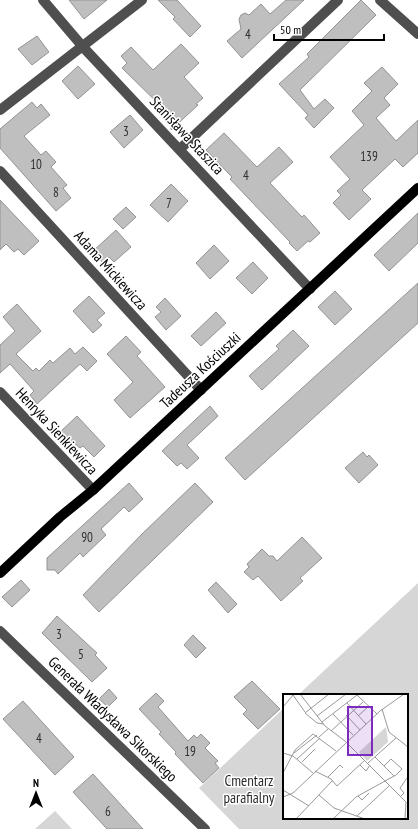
<svg xmlns="http://www.w3.org/2000/svg" width="418" height="829" font-family="'PT Sans Narrow',sans-serif">
	<rect width="100%" height="100%" fill="#fff"/>
	<path fill="#d6d6d6" d="M418 583V829H239L199 788 284 708V818H407V695H298Z
		M55 811 72 829H35Z"/>
	<path fill="#bfbfbf" stroke="#939393" d="M69 0H107L84 19Z
		M158 0H177L201 26 190 37 173 19 175 17Z
		M286 0H304L242 58 227 41 241 29 239 19 241 15 245 13 249 15 261 4 270 14Z
		M361 0 376 15 300 90 314 109 325 99 334 108 314 128 305 118 308 115 279 84 309 57 307 54Z
		M37 36 49 52 32 65 18 49Z
		M181 44 199 63 184 77 203 98 196 104 198 105 171 130 172 117 122 68 127 63 121 56 131 47 153 70Z
		M78 66 95 84 78 99 62 81Z
		M382 67 398 84 384 98 390 105 376 118 396 141 418 120V153L403 167 395 159 362 190 371 199 349 220 333 203 341 195 337 191 350 179 330 157 364 125 352 111 372 91 364 83Z
		M32 102 37 108 41 104 50 115 24 136 41 155 46 151 56 162 51 167 67 185 63 188 71 198 56 211 0 148V129Z
		M130 115 143 130 124 148 110 132Z
		M224 133 257 167 279 147 293 162 270 183 302 217 304 215 320 233 310 242 308 241 297 251 289 243 290 242 230 179 232 177 206 150Z
		M171 184 188 201 168 222 150 205Z
		M0 200 39 241 24 255 18 249 14 252 6 244 0 250Z
		M126 207 136 217 123 229 113 219Z
		M418 213V243L389 271 374 255Z
		M116 230 131 247 114 262 109 257 103 263 93 251Z
		M214 245 229 261 210 279 196 263Z
		M253 262 268 278 252 294 236 278Z
		M418 283V323L245 480 225 458Z
		M335 291 352 309 335 325 318 307Z
		M89 296 105 313 97 320 102 325 93 333 73 311Z
		M165 298 181 316 166 330 155 317 161 312 156 307Z
		M17 304 41 331 16 354 33 371 36 368 39 371 50 360 53 363 70 348 75 354 83 347 97 361 87 371 80 364 37 404 30 395 34 391 10 364 0 373V345L15 331 3 317Z
		M216 312 226 323 201 346 191 336Z
		M293 330 309 346 262 390 249 376 279 349 276 346Z
		M126 336 141 352 137 356 165 387 130 418 114 400 133 382 107 354Z
		M210 406 218 416 187 445 199 458 187 469 181 463 177 466 162 451Z
		M77 416 105 446 94 457 83 446 80 448 72 441 68 445 58 434Z
		M363 452 367 457 369 455 378 465 359 483 345 468Z
		M129 483 143 499 129 512 124 507 101 529 106 535 83 557 80 553 58 574 55 570H47V558Z
		M195 483 213 502 99 612 83 595 142 534Z
		M302 537 322 558 300 578 303 581 281 601 258 576 253 580 244 572 249 567 247 564 262 549 269 556H273L277 561Z
		M21 580 30 590 12 607 2 597Z
		M216 582 237 604 228 613 208 590Z
		M57 616 97 653 95 655 107 668 92 682 42 633Z
		M193 635 206 648 196 658 184 645Z
		M252 681 280 709 258 729 243 714 247 710 234 697Z
		M109 689 117 698 108 707 99 699Z
		M156 693 164 701 158 707 188 741 194 735 197 738 201 734 210 743 205 748 218 761 215 763 219 768 203 783 175 754 176 752 159 734 161 732 139 709Z
		M23 701 74 757 55 775 3 719Z
		M93 774 143 829H107L73 792Z"/>
	<g fill="none" stroke-linecap="round" stroke-linejoin="round">
		<path stroke="#4f4f4f" stroke-width="10" d="M43 0 83 47 310 289
			M380 0 418 34
			M0 110 142 0
			M180 149 338 0
			M0 171 201 390
			M0 392 93 490
			M0 631 205 829"/>
		<path stroke="#000" stroke-width="10" d="M0 573 60 517 93 490 418 188"/>
	</g>
	<g text-anchor="middle" dominant-baseline="central" stroke-width="3" stroke-linejoin="round" paint-order="stroke">
		<g font-size="13" fill="#303030">
			<text x="248" y="34">4</text>
			<text x="126" y="131">3</text>
			<text x="369" y="156">139</text>
			<text x="36" y="164">10</text>
			<text x="246" y="175">4</text>
			<text x="56" y="192">8</text>
			<text x="169" y="203">7</text>
			<text x="87" y="537">90</text>
			<text x="59" y="634">3</text>
			<text x="81" y="654">5</text>
			<text x="39" y="738">4</text>
			<text x="190" y="751">19</text>
			<text x="108" y="811">6</text>
		</g>
		<g font-size="15" fill="#000" stroke="#fff">
			<text transform="translate(187 135) rotate(47)">Stanisława Staszica</text>
			<text transform="translate(111 270) rotate(48)">Adama Mickiewicza</text>
			<text transform="translate(200 370) rotate(-43)">Tadeusza Kościuszki</text>
			<text transform="translate(57 431) rotate(47)">Henryka Sienkiewicza</text>
			<text transform="translate(113 719) rotate(44)">Generała Władysława Sikorskiego</text>
		</g>
		<g font-size="15" fill="#2d2d2d" stroke="#fff">
			<text x="249" y="780">Cmentarz<tspan x="249" dy="17">parafialny</tspan></text>
		</g>
	</g>
	<g transform="translate(283 694)">
		<rect width="125" height="125" fill="#fff"/>
		<path d="M103 33 105 48 84 67 76 58Z" fill="#d6d6d6"/>
		<path fill="none" stroke="#999" stroke-width="1" d="M6 0 10 1 22 18M17 0 42 32 62 47 123 108 122 125M74 1 94 20M64 9 83 30M0 13 11 0M99 15 106 38 125 53M50 20 70 41M63 21 77 36M34 22 63 0M75 22 86 12M39 28 74 1M41 30 34 29 22 19 46 0M48 37 80 8M36 43 45 35M0 59 10 62 30 79M11 59 34 41M92 63 111 82M14 65 37 44M19 68 32 55M85 69 113 44M77 71 83 77 87 71M32 77 48 85 54 92 82 66M0 79 12 56 30 40 53 57M45 83 57 71 60 74M0 96 26 112M36 101 51 114 82 125M75 102 79 106 86 99M118 102 121 99 117 94 124 84M0 103 10 99 97 17 121 0M74 122 107 91M13 125 50 86M50 125 73 103 113 81 119 75 108 65 101 72"/>
		<path fill="#7b2cbf" fill-opacity="0.15" stroke="#7b2cbf" stroke-width="2" d="M65 13H89V61H65Z"/>
		<rect width="125" height="125" fill="none" stroke="#000" stroke-width="2"/>
	</g>
	<g transform="translate(36 793)" stroke="#ffffff" stroke-width="3" paint-order="stroke">
	<path d="M0-3L7 15L0 10L-7 15Z" fill="#000000"/>
	<text y="-6" font-size="11" font-weight="bold" text-anchor="middle" fill="#000000">N</text>
	</g>
	<path d="M274 34v6h110v-6" fill="none" stroke="#000000" stroke-width="2"/>
	<text x="280" y="34" font-size="12" fill="#000000" stroke="#ffffff" stroke-width="3" paint-order="stroke">50 m</text>
</svg>
